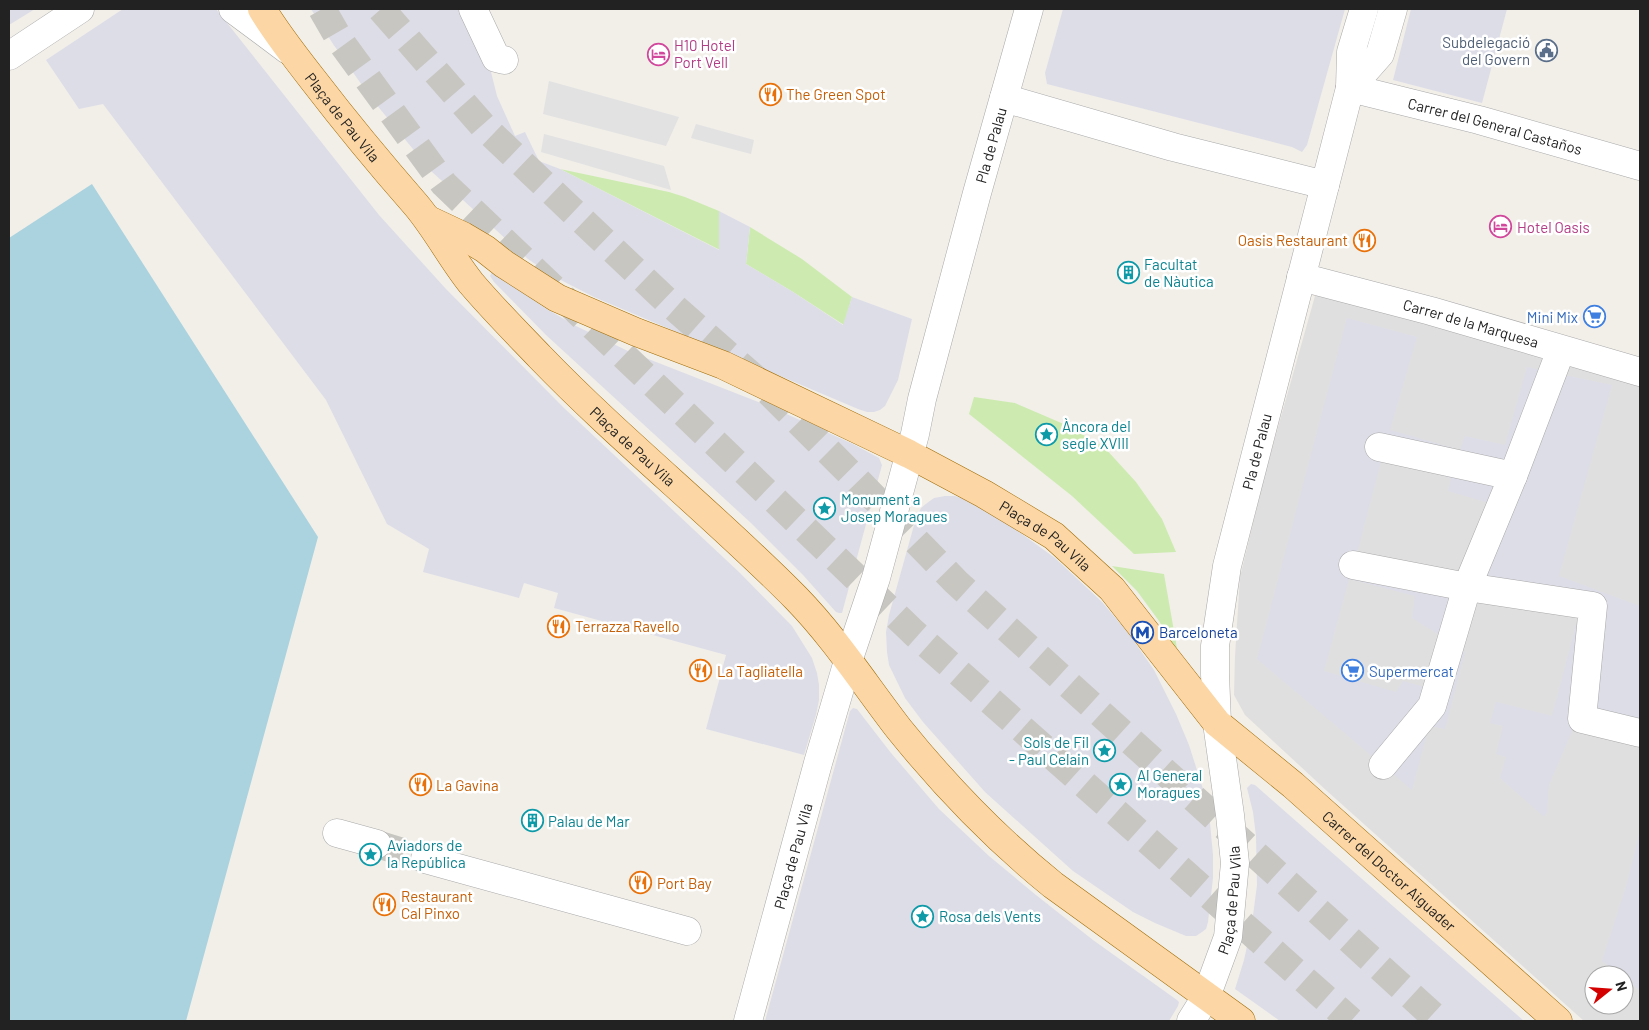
<svg xmlns="http://www.w3.org/2000/svg" width="1649" height="1030" font-family="Barlow,sans-serif">
	<rect width="100%" height="100%" fill="#f2efe9"/>
	<path fill="#e0dfdf" fill-rule="evenodd" d="M1321 295 1640 381V1021H1584L1327 791 1245 715 1234 695 1235 656 1240 577 1266 470 1315 296ZM1594 975H1624V1005H1594Z"/>
	<path fill="#cdebb0" d="M560 169 669 192 685 197 719 211 720 250Z
		M750 227 802 259 852 297 844 325 793 292 746 264Z
		M974 397 1015 403 1066 425 1104 447 1136 482 1162 519 1176 552 1134 554 1072 496 969 414Z
		M1112 566 1164 574 1178 654 1159 621 1137 591Z"/>
	<path fill="#e2e2e2" d="M549 81 679 117 666 146 543 114Z
		M696 124 754 140 751 154 691 138Z
		M544 134 664 166 671 190 541 152Z"/>
	<path fill="#dddde8" fill-rule="evenodd" d="M9 9H35L9 25Z
		M123 9H216L379 215 446 289 564 408 740 573 792 626 812 658 817 673 819 685V700L816 715 804 755 706 729 726 655 554 608 558 593 524 583 519 598 423 572 429 549 387 524 326 400 103 104 79 109 46 60Z
		M311 9H467L490 68 497 96 515 136 525 132 539 161 560 169 719 250V211L750 227 746 264 793 292 843 325 852 297 912 319 898 380 885 406 880 410 874 412H867L858 409 594 297 553 276 528 259 431 171 371 98 333 44Z
		M1063 9H1345L1307 145 1302 152 1292 147 1047 84 1045 73Z
		M1411 9H1507L1482 103 1393 80Z
		M492 272 545 308 576 326 628 351 771 407 853 444 879 458 882 465 842 613H839L836 612 803 575 751 523 546 335 494 282 490 276Z
		M1347 318 1417 337 1390 430 1460 450 1465 436 1505 445 1527 367 1612 385 1559 576 1640 606V746L1573 729 1549 785 1547 812 1544 817 1500 778 1506 757 1496 754 1503 726 1490 723 1496 702 1552 716 1578 617 1480 593 1461 651 1465 652 1445 729 1429 726 1412 790 1257 659ZM1382 458 1451 478 1448 491 1489 503 1467 579 1357 553ZM1349 579 1415 596 1412 618 1441 636 1424 687 1403 681 1396 692 1324 671Z
		M945 496H955L963 499 1004 521 1055 558 1102 602 1129 634 1154 670 1176 714 1189 745 1203 789 1210 823 1213 855V878L1208 922 1206 929 1202 932 1196 936H1186L1155 923 1133 912 1073 871 985 792 923 722 905 698 889 665 887 652 886 632 889 615 916 518 921 508 927 503 934 498Z
		M853 708 857 709 891 753 939 809 989 856 1036 895 1093 940 1177 1000 1179 1002 1178 1006 1169 1021H765L850 711Z
		M1251 784 1255 785 1524 1021H1280L1235 989 1244 960 1252 923 1257 885 1256 836 1253 812 1247 788Z
		M1640 830V991L1624 978V975H1620L1602 961 1627 883Z"/>
	<path fill="#aad3df" d="M92 184 318 537 186 1021H9V238Z"/>
	<g fill="none" stroke-linecap="round" stroke-linejoin="round">
		<path stroke="#c8c6c1" stroke-width="28" stroke-dasharray="28 14" stroke-linecap="butt" d="M377 844 425 859"/>
		<path stroke="#c8c6c1" stroke-width="28" stroke-dasharray="28 14" stroke-linecap="butt" d="M322 9 341 42 444 184 913 632 1351 1021
			M381 9 484 127 667 301 760 383 853 476 956 582 1439 1021"/>
		<defs>
			<g id="minor">
				<path d="M233 9 288 50"/>
				<path d="M473 9 496 58 504 60"/>
				<path d="M9 56 80 9"/>
				<path id="s1" d="M1350 88 1479 120 1640 166"/>
				<path d="M1350 88 1380 54 1393 9"/>
				<path d="M1004 98 1173 147 1325 185"/>
				<path id="s2" d="M1301 277 1431 311 1640 372"/>
				<path d="M1379 447 1513 476"/>
				<path d="M1353 565 1467 587 1593 606 1582 719 1640 733"/>
				<path d="M1383 765 1432 706 1467 587 1513 476 1561 350"/>
				<path d="M337 833 377 844"/>
				<path d="M425 859 687 931"/>
				<path id="s3" d="M748 1021 818 763 848 661 876 578 915 434 922 399 977 193 1029 9"/>
				<path id="s4" d="M1191 1021 1206 997 1228 937 1235 863 1230 815 1217 723 1215 674V646L1227 566 1350 88 1351 52 1364 9"/>
			</g>
			<g id="major">
				<path id="s5" d="M262 9C277 34 296 58 314 81 347 124 381 165 416 205 437 230 451 258 471 283 493 309 517 333 540 357 621 441 714 515 796 598 835 638 865 685 899 729 945 786 996 839 1053 885L1241 1021"/>
				<path id="s6" d="M429 220 463 236 485 249 504 264 557 298 636 332 723 365 909 454 984 494 1054 536 1112 589 1217 723 1293 785 1558 1021"/>
			</g>
		</defs>
		<use href="#minor" stroke="#a9a9a9" stroke-width="29"/>
		<use href="#major" stroke="#a06b00" stroke-width="29"/>
		<use href="#minor" stroke="#fff" stroke-width="28"/>
		<use href="#major" stroke="#fcd6a4" stroke-width="28"/>
	</g>
	<defs>
		<symbol id="civic-ring" viewBox="-11 -11 22 22"><circle r="9.5" fill="#fff" stroke="#5c6f8a" stroke-width="1.5"/><path d="M-.6-6.5H3V-4.5H.6V-3L4-1V1h2V6H-6V1h2V-1L-.6-3ZM-1.2 2.5V6h2.4V2.5Z" fill="#5c6f8a"/></symbol>
		<symbol id="hotel-ring" viewBox="-11 -11 22 22"><circle r="9.5" fill="#fff" stroke="#d1479c" stroke-width="1.5"/><path d="M-6-4.5h1.5V1H6V5H4.5V3h-9V5H-6ZM-4 0a1.8 1.8 0 1 1 3.6 0ZM.5 0V-2.5h3Q6-2.5 6 0Z" fill="#d1479c"/></symbol>
		<symbol id="restaurant-ring" viewBox="-11 -11 22 22"><circle r="9.5" fill="#fff" stroke="#e8710a" stroke-width="1.5"/><path d="M-5-6h1v4h1v-4h1v4h1v-4h1v5L-1.5 .5V6h-2V.5L-5-1ZM5-6V6H3V1.5H1.5Q1.5-4 5-6Z" fill="#e8710a"/></symbol>
		<symbol id="building-ring" viewBox="-11 -11 22 22"><circle r="9.5" fill="#fff" stroke="#0f9aa8" stroke-width="1.5"/><path d="M-4-6H4V6H1V3H-1V6H-4ZM-2.5-4.3h1.7v1.8h-1.7ZM.8-4.3h1.7v1.8H.8ZM-2.5-1h1.7V.8h-1.7ZM.8-1h1.7V.8H.8Z" fill="#0f9aa8"/></symbol>
		<symbol id="supermarket-ring" viewBox="-11 -11 22 22"><circle r="9.5" fill="#fff" stroke="#3f7fe0" stroke-width="1.5"/><path d="M-6-5.5h2.5l.6 2H6L4.5 2H-2.5L-4.4-4H-6ZM-1.5 3.2a1.3 1.3 0 1 0 .1 0ZM3 3.2a1.3 1.3 0 1 0 .1 0Z" fill="#3f7fe0"/></symbol>
		<symbol id="sight-ring" viewBox="-11 -11 22 22"><circle r="9.5" fill="#fff" stroke="#0f9aa8" stroke-width="1.5"/><path d="M0-6L1.8-2.2L6-1.7L2.9 1.2L3.7 5.4L0 3.3L-3.7 5.4L-2.9 1.2L-6-1.7L-1.8-2.2Z" fill="#0f9aa8"/></symbol>
		<symbol id="metro-ring" viewBox="-11 -11 22 22"><circle r="9.5" fill="#fff" stroke="#1a4fb4" stroke-width="1.5"/><path d="M-5.5 5V-5H-3L0 0L3-5H5.5V5H3V-.5L0 4L-3-.5V5Z" fill="#1a4fb4"/></symbol>
	</defs>
	<g fill-rule="evenodd">
		<use href="#civic-ring" x="1534" y="38" width="25" height="25"/>
		<use href="#hotel-ring" x="646" y="42" width="25" height="25"/>
		<use href="#restaurant-ring" x="758" y="82" width="25" height="25"/>
		<use href="#hotel-ring" x="1488" y="214" width="25" height="25"/>
		<use href="#restaurant-ring" x="1352" y="228" width="25" height="25"/>
		<use href="#building-ring" x="1116" y="260" width="25" height="25"/>
		<use href="#supermarket-ring" x="1582" y="304" width="25" height="25"/>
		<use href="#sight-ring" x="1034" y="422" width="25" height="25"/>
		<use href="#sight-ring" x="812" y="496" width="25" height="25"/>
		<use href="#restaurant-ring" x="546" y="614" width="25" height="25"/>
		<use href="#metro-ring" x="1130" y="620" width="25" height="25"/>
		<use href="#restaurant-ring" x="688" y="658" width="25" height="25"/>
		<use href="#supermarket-ring" x="1340" y="658" width="25" height="25"/>
		<use href="#sight-ring" x="1092" y="738" width="25" height="25"/>
		<use href="#sight-ring" x="1108" y="772" width="25" height="25"/>
		<use href="#restaurant-ring" x="408" y="772" width="25" height="25"/>
		<use href="#building-ring" x="520" y="808" width="25" height="25"/>
		<use href="#sight-ring" x="358" y="842" width="25" height="25"/>
		<use href="#restaurant-ring" x="628" y="870" width="25" height="25"/>
		<use href="#restaurant-ring" x="372" y="892" width="25" height="25"/>
		<use href="#sight-ring" x="910" y="904" width="25" height="25"/>
	</g>
	<g text-anchor="middle" dominant-baseline="central" stroke-width="5" stroke-linejoin="round" paint-order="stroke">
		<g font-size="15" fill="#4e5e75" stroke="#fff" text-anchor="end">
			<text x="1530" y="42">Subdelegació<tspan x="1530" dy="17">del Govern</tspan></text>
		</g>
		<g font-size="15" fill="#b23c85" stroke="#fff" text-anchor="start">
			<text x="674" y="45">H10 Hotel<tspan x="674" dy="17">Port Vell</tspan></text>
			<text x="1517" y="227">Hotel Oasis</text>
		</g>
		<g font-size="15" fill="#c56008" stroke="#fff" text-anchor="start">
			<text x="786" y="94">The Green Spot</text>
			<text x="1348" y="240" text-anchor="end">Oasis Restaurant</text>
			<text x="575" y="626">Terrazza Ravello</text>
			<text x="717" y="671">La Tagliatella</text>
			<text x="436" y="785">La Gavina</text>
			<text x="657" y="883">Port Bay</text>
			<text x="401" y="896">Restaurant<tspan x="401" dy="17">Cal Pinxo</tspan></text>
		</g>
		<g font-size="15" fill="#222" stroke="#fff">
			<text stroke="none"><textPath href="#s5" startOffset="135">Plaça de Pau Vila</textPath></text>
			<text stroke="none"><textPath href="#s1" startOffset="150">Carrer del General Castaños</textPath></text>
			<text stroke="none"><textPath href="#s3" startOffset="909">Pla de Palau</textPath></text>
			<text stroke="none"><textPath href="#s2" startOffset="176">Carrer de la Marquesa</textPath></text>
			<text stroke="none"><textPath href="#s5" startOffset="575">Plaça de Pau Vila</textPath></text>
			<text stroke="none"><textPath href="#s4" startOffset="584">Pla de Palau</textPath></text>
			<text stroke="none"><textPath href="#s6" startOffset="695">Plaça de Pau Vila</textPath></text>
			<text stroke="none"><textPath href="#s3" startOffset="171">Plaça de Pau Vila</textPath></text>
			<text stroke="none"><textPath href="#s6" startOffset="1178">Carrer del Doctor Aiguader</textPath></text>
			<text stroke="none"><textPath href="#s4" startOffset="129">Plaça de Pau Vila</textPath></text>
		</g>
		<g font-size="15" fill="#0d838f" stroke="#fff" text-anchor="start">
			<text x="1144" y="264">Facultat<tspan x="1144" dy="17">de Nàutica</tspan></text>
			<text x="1062" y="426">Àncora del<tspan x="1062" dy="17">segle XVIII</tspan></text>
			<text x="841" y="499">Monument a<tspan x="841" dy="17">Josep Moragues</tspan></text>
			<text x="1089" y="742" text-anchor="end">Sols de Fil<tspan x="1089" dy="17">- Paul Celain</tspan></text>
			<text x="1137" y="775">Al General<tspan x="1137" dy="17">Moragues</tspan></text>
			<text x="548" y="821">Palau de Mar</text>
			<text x="387" y="845">Aviadors de<tspan x="387" dy="17">la República</tspan></text>
			<text x="939" y="916">Rosa dels Vents</text>
		</g>
		<g font-size="15" fill="#366cbe" stroke="#fff" text-anchor="end">
			<text x="1578" y="317">Mini Mix</text>
			<text x="1369" y="671" text-anchor="start">Supermercat</text>
		</g>
		<g font-size="15" fill="#164399" stroke="#fff" text-anchor="start">
			<text x="1159" y="632">Barceloneta</text>
		</g>
	</g>
	<rect width="1649" height="1030" fill="none" stroke="#222222" stroke-width="20"/>
	<g transform="translate(1609 990) rotate(73)"><circle r="24" fill="#ffffff" stroke="#a7a7a7"/>
	<path d="M0-4L9 19L0 12L-9 19Z" fill="#d40000"/>
	<text y="-8" font-size="14" font-weight="bold" text-anchor="middle" fill="#222222">N</text>
	</g>
</svg>
